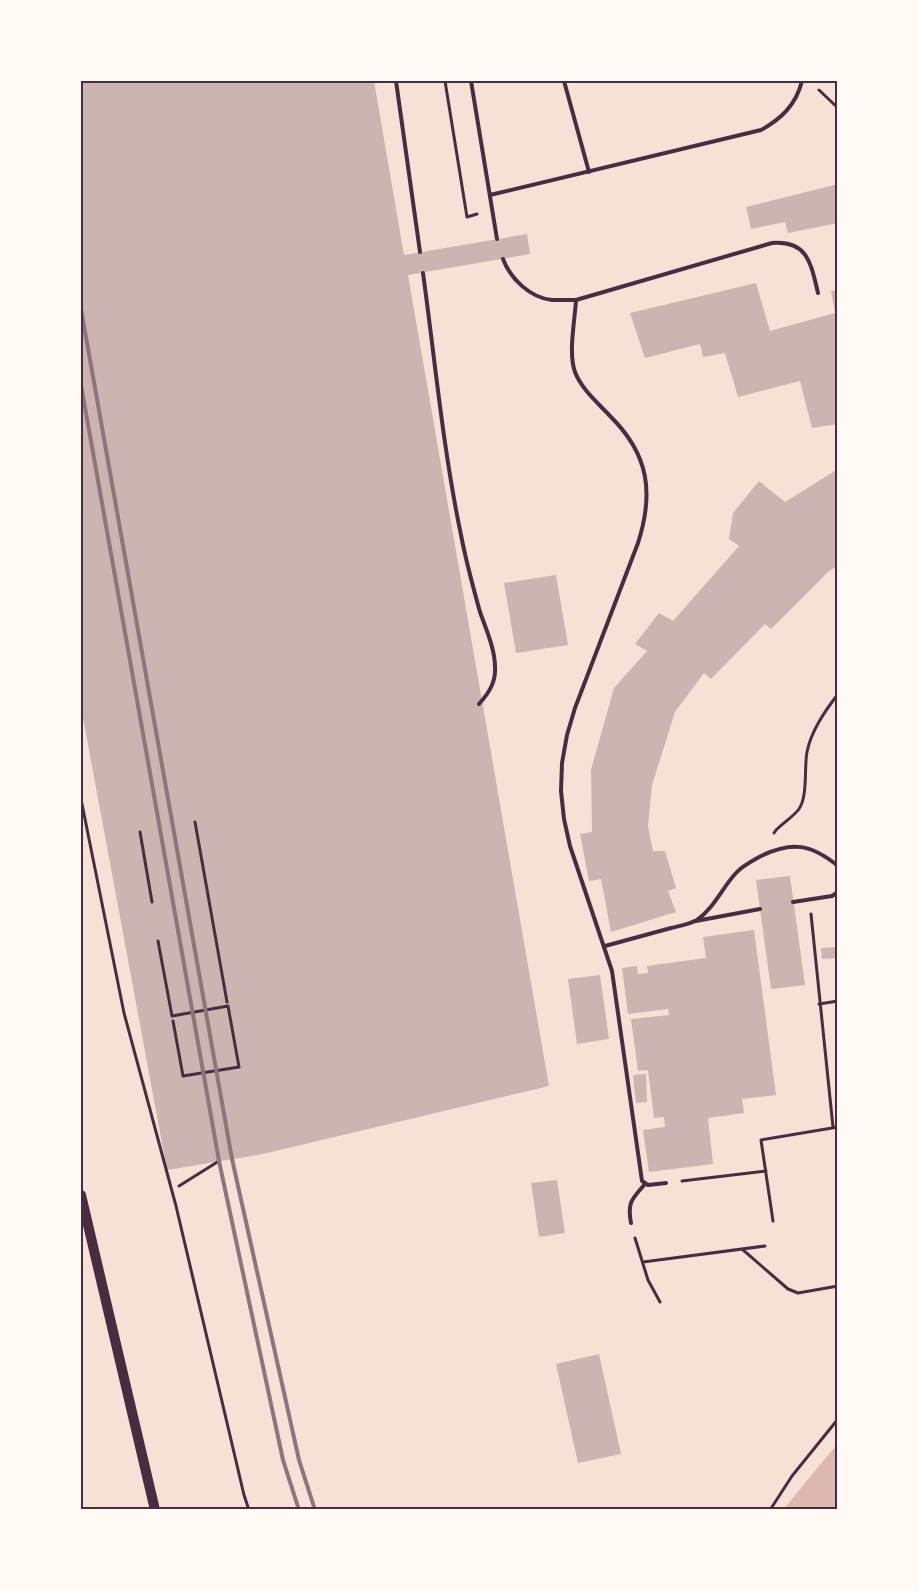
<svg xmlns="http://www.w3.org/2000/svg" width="919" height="1591" font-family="'Fira Sans Condensed',sans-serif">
	<rect width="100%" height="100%" fill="#f7e1d7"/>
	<path fill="#dcb8b0" d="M838 1443V1510H783Z"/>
	<path fill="#ccb4b1" d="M81 81H374L404 255 527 234 530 254 408 275 549 1086 263 1154 167 1170 81 707Z
		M838 184V223L788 233 785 222 751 229 746 207Z
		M756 283 770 331 835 313 831 291 838 290V424L812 428 800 381 738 397 725 353 703 357 700 344 645 358 630 313Z
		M838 469V565L828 572 771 629 765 624 711 679 704 673 675 712 652 785 648 826 653 851H665L676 888 668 891 676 912 611 932 601 879 589 881 580 834 592 832 591 770 614 688 647 651 635 644 659 613 673 621 739 546 729 539 733 513 759 481 785 502Z
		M556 575 568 645 516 653 504 583Z
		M790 876 805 985 771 989 756 880Z
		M754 930 776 1095 742 1099 744 1113 708 1118 713 1164 649 1172 643 1130 665 1127 664 1117 654 1118 648 1070 638 1071 631 1019 669 1015 668 1009 628 1014 622 968 637 966 638 974 648 973 647 966 706 958 703 937Z
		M838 947V958L822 959 821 948Z
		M600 975 609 1039 577 1044 568 979Z
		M646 1074 647 1102 636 1103 633 1075Z
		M557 1180 565 1233 539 1237 531 1183Z
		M599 1354 621 1454 578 1463 556 1364Z"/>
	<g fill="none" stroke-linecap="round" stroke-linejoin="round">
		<path stroke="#4a2c40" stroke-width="3" d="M445 81 467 217 477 214
			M819 90 838 108
			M81 799 124 1013 176 1206 244 1495 249 1510
			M195 822 227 1002
			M140 832 152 902
			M774 833 776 830C783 823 794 816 799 809 808 796 804 767 807 752 811 731 825 711 838 694
			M811 914 833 1127
			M158 941 172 1016 228 1006 239 1067 183 1076 173 1021
			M819 1004 838 1001
			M682 1181 766 1171
			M179 1186 219 1161
			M773 1221 761 1140 838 1127
			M635 1238 648 1280 660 1302
			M742 1249 788 1289 798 1293 838 1286
			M643 1262 765 1246
			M770 1510 792 1476 838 1419"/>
		<path stroke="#4a2c40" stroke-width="4" d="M396 81 420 252
			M471 81 497 239
			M564 81 589 172
			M490 195 761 130C781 119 796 105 802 81
			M503 259C510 278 530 298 552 300 560 300 568 300 576 300L772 243C808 240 811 264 818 293
			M423 273C435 360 443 449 461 535 466 561 473 587 480 612 486 629 495 649 495 667 496 682 489 693 479 704
			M576 300C575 320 568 353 575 372 582 390 598 403 611 417 649 455 654 493 638 543L575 708 567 735 562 763 561 791 564 819 570 846 612 971 642 1181 648 1185 666 1183
			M793 902 832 896 838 892
			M696 921 760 909
			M605 946C627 940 649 934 671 928 679 926 690 924 697 920 714 908 722 888 736 873 742 866 752 861 761 856 792 841 811 844 838 866
			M631 1223C627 1202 632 1199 645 1184"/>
		<path stroke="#4a2c40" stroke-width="10" d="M81 1195 155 1510"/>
		<path stroke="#8f747c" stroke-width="4" d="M81 309 232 1159 299 1460 315 1510
			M81 385 219 1161 283 1460 299 1510"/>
	</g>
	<rect width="919" height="1591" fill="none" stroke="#fffaf5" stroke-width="165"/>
	<rect x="82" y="82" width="754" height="1426" fill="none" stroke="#4a2c40" stroke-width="2"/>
</svg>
